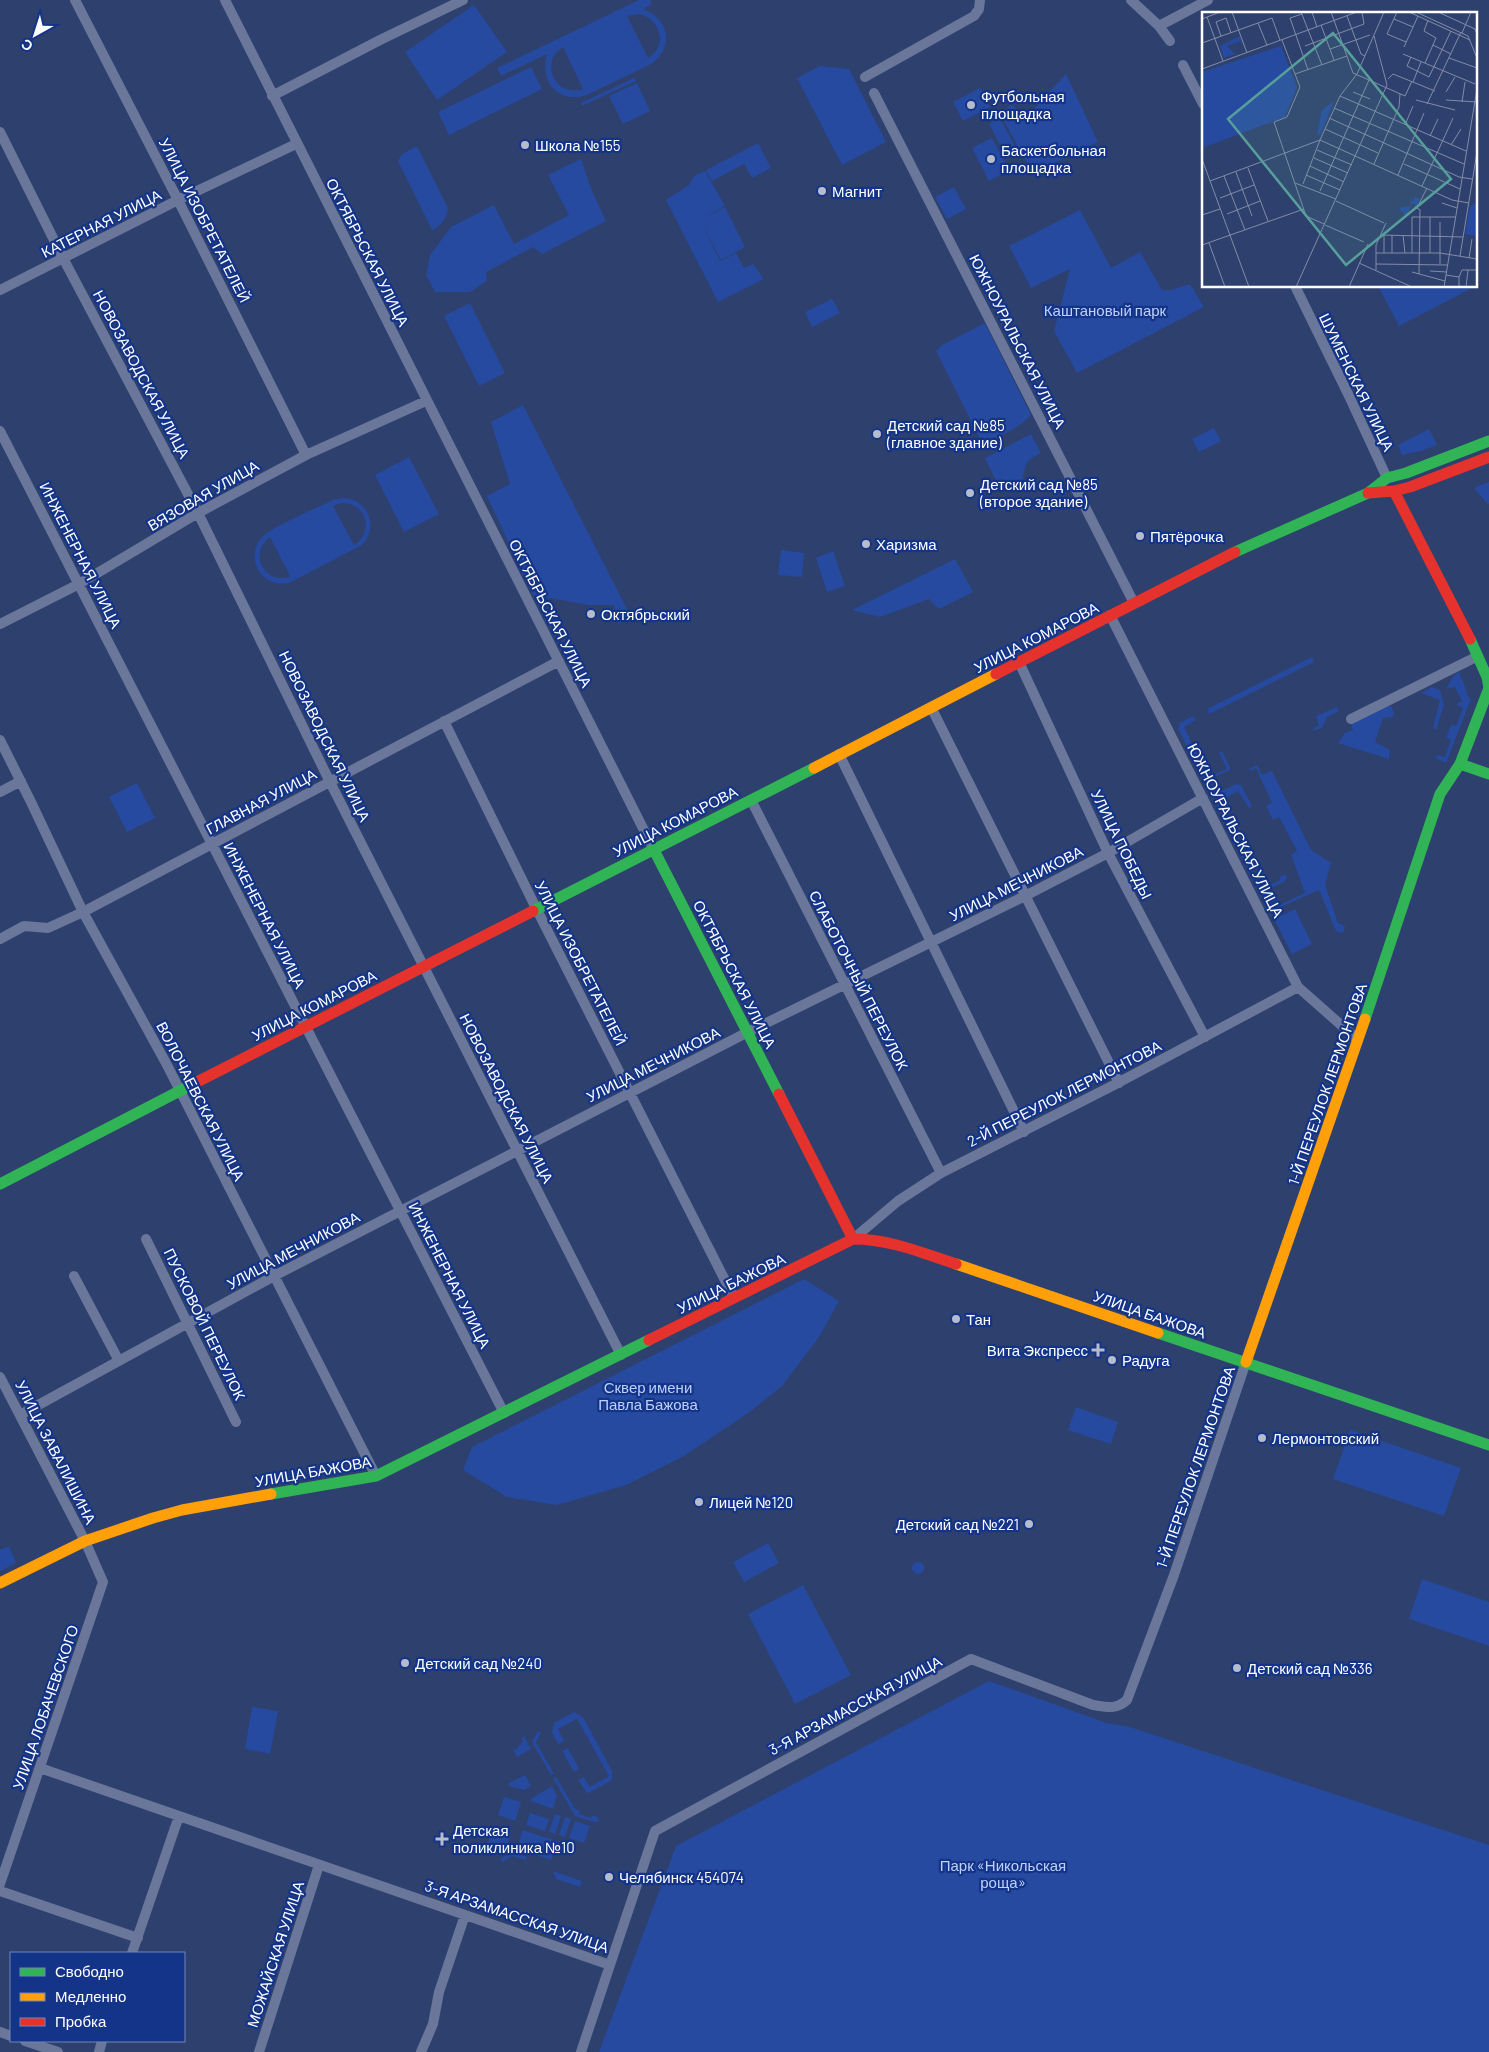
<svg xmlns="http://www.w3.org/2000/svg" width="1489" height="2052" font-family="Barlow,sans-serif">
	<rect width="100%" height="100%" fill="#2e406d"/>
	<path fill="#264a9f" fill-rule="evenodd" d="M639 0H650L652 4 643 9C670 18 675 50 649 65L587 95C558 105 539 81 547 54L501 76 497 68ZM639 14C661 19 668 46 648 58L627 16ZM563 47 583 89C556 98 538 62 563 47Z
		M474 5 507 52 437 100 405 52Z
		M820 66 849 69 886 142 842 165 797 78Z
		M531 67 542 89 449 135 438 112Z
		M1066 74 1098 142 1036 172 1028 165 999 112 1012 105 1027 116Z
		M634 78 636 81 582 106 581 103Z
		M637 83 650 111 623 124 609 96Z
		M980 88 990 107 963 121 953 102Z
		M1000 118 1015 146 1004 152 989 124Z
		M992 138 1009 170 989 181 972 148Z
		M758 143 771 168 752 178 744 164 712 181 706 170Z
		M415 147 418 148 448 208C447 217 441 227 432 230L398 161 402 154Z
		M581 159 592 191 606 221 542 254 533 247 486 272 487 281 470 292H435L426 275 430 255 451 227 494 205 514 244 569 215 548 175Z
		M705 171 725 206 700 220 725 207 745 247 721 260 702 224 720 261 736 253 744 268 753 264 764 279 718 302 666 200 689 185 694 176Z
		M954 187 966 209 947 219 935 197Z
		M1080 210 1111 268 1140 252 1162 290H1171L1190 284 1204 307 1077 373 1054 331 1070 269 1031 288 1009 246Z
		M1475 279 1478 285 1399 326 1378 286H1475Z
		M832 299 840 313 812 327 805 312Z
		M470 303 505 373 479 386 444 316Z
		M985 323 1031 415C1020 428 998 438 981 441L936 351 942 345Z
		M523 405 631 617 618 624 614 605H588L533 595 487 496 510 484 491 422Z
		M1214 428 1221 441 1199 452 1192 439Z
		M1429 429 1437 445 1421 451 1402 455 1398 445Z
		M1031 434 1041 453C1023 462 1027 464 1022 481L1015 488 1006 490 998 485 985 458Z
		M409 457 439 514 404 532 375 475Z
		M1489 482V503L1488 504 1474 488Z
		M342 498C367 498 380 526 362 545L289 583C278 585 268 582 261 574 252 563 253 548 261 538 271 527 317 508 333 500ZM341 503C366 502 375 532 354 545L333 506ZM270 537 290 576V577C264 585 248 553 270 537Z
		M781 550 804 553 802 577 778 575Z
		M833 551 845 586 827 592 816 558Z
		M955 559 973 592 939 609 929 599 880 617 852 610Z
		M1312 657 1314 662 1209 714 1207 709Z
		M1459 672 1466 689H1465L1469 698 1471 699 1446 763 1436 758 1437 755 1445 757 1451 740 1446 738 1451 725 1456 726 1463 708 1457 705V703L1462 701 1455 687 1446 689 1454 675Z
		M1432 687 1440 690 1444 705 1436 730 1433 728 1440 700 1421 693Z
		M1387 706H1391L1394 713 1393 717 1383 718 1375 742 1390 750 1389 759 1338 743 1345 733 1353 730 1351 724Z
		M1337 707 1339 711 1327 717 1322 728 1310 731 1319 725 1316 716Z
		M1193 716 1196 720 1184 727 1208 777 1227 769 1219 752 1222 751 1230 768V770L1205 781 1178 729 1180 723Z
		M1257 765 1262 775 1272 771 1311 850 1331 863 1325 885 1338 923 1345 926 1343 933 1336 931 1319 890 1272 911 1273 900 1276 898 1279 905 1305 893 1291 855 1297 851 1279 817 1273 820 1266 806 1272 803 1256 768 1250 771 1249 769Z
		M137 783 155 818 127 832 109 797Z
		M1236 784 1241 785 1252 806 1249 808 1238 791 1218 802 1262 889 1280 880V877L1285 874 1287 877 1284 882 1262 892 1258 889 1214 798 1216 794Z
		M1295 909 1312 944 1292 954 1274 919Z
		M804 1279 839 1301 819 1337 782 1386 747 1414 684 1456 626 1485 557 1505 507 1497 463 1470 472 1447Z
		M1076 1407 1118 1422 1111 1444 1068 1430Z
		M1350 1430 1461 1468 1444 1516 1333 1479Z
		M768 1543 779 1563 744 1582 733 1562Z
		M9 1546 16 1563 0 1571V1550Z
		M912 1568a6 6 0 1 1 12 0a6 6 0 1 1-12 0Z
		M1422 1579 1489 1602V1646L1409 1619Z
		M803 1585 851 1675 795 1704 748 1614Z
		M989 1681 1107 1723 1130 1727 1489 1845V2052H599L676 1846Z
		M252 1707 278 1711 270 1754 245 1749Z
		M574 1712 583 1717 612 1771V1780L589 1793 586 1792 578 1780 584 1777 590 1787 609 1776 577 1719 558 1729 564 1741 558 1744 552 1733 554 1723Z
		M538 1731 541 1733 536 1742 554 1774 551 1775 532 1742Z
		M524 1736 531 1749 517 1757 512 1748 516 1750 523 1741 521 1738Z
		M568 1748 579 1769 574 1772 562 1751Z
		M525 1775 531 1786 524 1790 509 1786V1783Z
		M556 1777 575 1809 580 1811 579 1814 591 1818 592 1815 597 1817 600 1821 594 1822 575 1816 553 1778Z
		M552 1786 557 1796 553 1809 531 1801 532 1798Z
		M504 1797 521 1802 515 1821 498 1815Z
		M530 1813 549 1819 545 1831 526 1825Z
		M555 1814 561 1816 555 1834 549 1832Z
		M565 1817 571 1819 565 1837 559 1835Z
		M575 1821 590 1826 584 1843 569 1838Z
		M493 1827 511 1833 505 1852 500 1854 486 1849Z
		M523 1830 557 1841 551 1860 517 1848Z
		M509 1851 527 1857 526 1860 512 1856 503 1862 501 1861V1858L508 1855Z
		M553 1871 582 1881 580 1887 556 1879Z"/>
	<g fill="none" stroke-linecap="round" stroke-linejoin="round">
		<path stroke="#6a779b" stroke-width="10" d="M75 0 178 200 306 455
			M225 0 654 850
			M1131 0 1159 26 1170 41
			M1159 26 1208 0
			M1183 65 1203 104
			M865 77 974 16 979 9 980 0
			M874 93 1134 603
			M272 96 382 39 463 0
			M0 132 63 258 198 513 330 782 621 1355
			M1295 286 1349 396 1387 478
			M0 290 178 200 296 144
			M0 431 504 1413
			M1110 615 1298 987 1358 1040
			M0 624 79 584 198 513 306 455 426 401
			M1019 662 1108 853 1205 1037
			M931 707 1119 1083
			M1351 719 1478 656
			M444 721 536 908 734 1298
			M0 740 31 802 83 912 166 1063 376 1476
			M839 754 1024 1132
			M0 792 21 781
			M751 800 941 1173
			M0 939 24 926 48 928 83 912 559 661
			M146 1239 236 1422
			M853 1239 898 1201 941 1173 1112 1086 1298 987
			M74 1276 119 1361
			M0 1377 85 1541 103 1582 0 1884
			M20 1415 274 1276 748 1032 1025 896 1108 853 1203 798
			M40 1768 610 1965 655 1831 971 1659 1093 1705C1107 1707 1116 1710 1127 1700L1174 1575 1246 1362
			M0 1891 138 1938
			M132 1953 179 1816
			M0 2032 11 2036
			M25 2041 58 2052
			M99 2052 102 2041
			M259 2052 319 1865
			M421 2052 433 2024 439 1992 465 1915
			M581 2052 610 1965"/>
		<path stroke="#30b455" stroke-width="11" d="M1235 552 1368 493 1387 478 1406 473 1489 441
			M1460 764 1489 774
			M654 850 779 1094
			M533 911 814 768
			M1365 1019 1440 794 1460 764 1489 688 1487 677 1470 639
			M0 1184 195 1083
			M1158 1333 1489 1445
			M271 1494 376 1476 649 1340"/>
		<path stroke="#ff9f0a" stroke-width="11" d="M814 768 996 674
			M956 1264 1158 1333
			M1246 1362 1365 1019
			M0 1583 85 1541 153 1518 182 1510 271 1494"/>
		<path stroke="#e5322d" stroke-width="11" d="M1394 491 1470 639
			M1368 493 1394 491 1410 487 1489 457
			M996 674 1235 552
			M195 1083 533 911
			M779 1094 853 1239
			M649 1340 853 1239C890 1239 922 1253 956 1264"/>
	</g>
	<g fill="#b6bccc" stroke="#133488" stroke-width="2">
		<circle cx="971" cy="105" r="5"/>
		<circle cx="525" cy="145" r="5"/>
		<circle cx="991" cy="159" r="5"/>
		<circle cx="822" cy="191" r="5"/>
		<circle cx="877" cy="434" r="5"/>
		<circle cx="970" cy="493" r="5"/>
		<circle cx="1140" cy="536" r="5"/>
		<circle cx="866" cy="544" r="5"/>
		<circle cx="591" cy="614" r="5"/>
		<circle cx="956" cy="1319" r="5"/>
		<path d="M1095.5 1342.5h5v5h5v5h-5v5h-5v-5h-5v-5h5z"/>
		<circle cx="1112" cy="1360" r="5"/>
		<circle cx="1262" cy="1438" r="5"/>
		<circle cx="699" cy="1502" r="5"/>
		<circle cx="1029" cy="1524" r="5"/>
		<circle cx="405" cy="1663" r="5"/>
		<circle cx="1237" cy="1668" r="5"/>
		<path d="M439.5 1831.5h5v5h5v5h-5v5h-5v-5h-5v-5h5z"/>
		<circle cx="609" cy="1877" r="5"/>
	</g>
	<g text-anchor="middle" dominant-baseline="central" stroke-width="4.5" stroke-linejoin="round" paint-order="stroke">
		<g font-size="15" fill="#fff" stroke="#133488" text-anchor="start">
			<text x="981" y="96">Футбольная<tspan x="981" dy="17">площадка</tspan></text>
			<text x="535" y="145">Школа №155</text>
			<text x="1001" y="150">Баскетбольная<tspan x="1001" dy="17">площадка</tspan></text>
			<text x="832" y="191">Магнит</text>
			<text x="887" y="425">Детский сад №85<tspan x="887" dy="17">(главное здание)</tspan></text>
			<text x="980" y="484">Детский сад №85<tspan x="980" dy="17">(второе здание)</tspan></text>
			<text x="1150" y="536">Пятёрочка</text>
			<text x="876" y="544">Харизма</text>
			<text x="601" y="614">Октябрьский</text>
			<text x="966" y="1319">Тан</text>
			<text x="1088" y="1350" text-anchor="end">Вита Экспресс</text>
			<text x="1122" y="1360">Радуга</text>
			<text x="1272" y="1438">Лермонтовский</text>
			<text x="709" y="1502">Лицей №120</text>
			<text x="1019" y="1524" text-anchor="end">Детский сад №221</text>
			<text x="415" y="1663">Детский сад №240</text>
			<text x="1247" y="1668">Детский сад №336</text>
			<text x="453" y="1830">Детская<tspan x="453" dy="17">поликлиника №10</tspan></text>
			<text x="619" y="1877">Челябинск 454074</text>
		</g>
		<g font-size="15" fill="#fff" stroke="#133488">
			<text transform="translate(205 220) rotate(63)">УЛИЦА ИЗОБРЕТАТЕЛЕЙ</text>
			<text transform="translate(101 223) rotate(-27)">КАТЕРНАЯ УЛИЦА</text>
			<text transform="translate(368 252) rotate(63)">ОКТЯБРЬСКАЯ УЛИЦА</text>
			<text transform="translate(1018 341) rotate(63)">ЮЖНОУРАЛЬСКАЯ УЛИЦА</text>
			<text transform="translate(142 374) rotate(62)">НОВОЗАВОДСКАЯ УЛИЦА</text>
			<text transform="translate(1357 382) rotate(64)">ШУМЕНСКАЯ УЛИЦА</text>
			<text transform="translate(203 495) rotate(-30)">ВЯЗОВАЯ УЛИЦА</text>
			<text transform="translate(81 555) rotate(63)">ИНЖЕНЕРНАЯ УЛИЦА</text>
			<text transform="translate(551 613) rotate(63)">ОКТЯБРЬСКАЯ УЛИЦА</text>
			<text transform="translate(1036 637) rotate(-27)">УЛИЦА КОМАРОВА</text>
			<text transform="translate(325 736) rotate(64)">НОВОЗАВОДСКАЯ УЛИЦА</text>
			<text transform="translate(261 801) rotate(-28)">ГЛАВНАЯ УЛИЦА</text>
			<text transform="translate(675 821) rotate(-27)">УЛИЦА КОМАРОВА</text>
			<text transform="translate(1236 830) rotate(63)">ЮЖНОУРАЛЬСКАЯ УЛИЦА</text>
			<text transform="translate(1122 844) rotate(64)">УЛИЦА ПОБЕДЫ</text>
			<text transform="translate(1016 883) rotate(-27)">УЛИЦА МЕЧНИКОВА</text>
			<text transform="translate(265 915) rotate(63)">ИНЖЕНЕРНАЯ УЛИЦА</text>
			<text transform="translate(581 963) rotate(63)">УЛИЦА ИЗОБРЕТАТЕЛЕЙ</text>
			<text transform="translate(735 974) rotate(63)">ОКТЯБРЬСКАЯ УЛИЦА</text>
			<text transform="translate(859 980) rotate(63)">СЛАБОТОЧНЫЙ ПЕРЕУЛОК</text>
			<text transform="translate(314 1005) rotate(-27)">УЛИЦА КОМАРОВА</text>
			<text transform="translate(653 1064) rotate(-27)">УЛИЦА МЕЧНИКОВА</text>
			<text transform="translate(1327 1084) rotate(-71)">1-Й ПЕРЕУЛОК ЛЕРМОНТОВА</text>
			<text transform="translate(1064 1093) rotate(-27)">2-Й ПЕРЕУЛОК ЛЕРМОНТОВА</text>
			<text transform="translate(507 1098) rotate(63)">НОВОЗАВОДСКАЯ УЛИЦА</text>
			<text transform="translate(201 1101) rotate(63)">ВОЛОЧАЕВСКАЯ УЛИЦА</text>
			<text transform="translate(293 1250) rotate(-28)">УЛИЦА МЕЧНИКОВА</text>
			<text transform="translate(450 1275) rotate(63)">ИНЖЕНЕРНАЯ УЛИЦА</text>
			<text transform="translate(731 1283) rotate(-26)">УЛИЦА БАЖОВА</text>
			<text transform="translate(1150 1314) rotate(19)">УЛИЦА БАЖОВА</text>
			<text transform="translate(205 1324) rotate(64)">ПУСКОВОЙ ПЕРЕУЛОК</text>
			<text transform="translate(56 1452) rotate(63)">УЛИЦА ЗАВАЛИШИНА</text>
			<text transform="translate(1195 1467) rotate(-71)">1-Й ПЕРЕУЛОК ЛЕРМОНТОВА</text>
			<text transform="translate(313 1471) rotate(-10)">УЛИЦА БАЖОВА</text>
			<text transform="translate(855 1705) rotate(-28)">3-Я АРЗАМАССКАЯ УЛИЦА</text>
			<text transform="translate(45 1707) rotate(-71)">УЛИЦА ЛОБАЧЕВСКОГО</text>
			<text transform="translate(517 1916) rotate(19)">3-Я АРЗАМАССКАЯ УЛИЦА</text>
			<text transform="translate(275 1954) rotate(-72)">МОЖАЙСКАЯ УЛИЦА</text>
		</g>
		<g font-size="15" fill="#bed1fc" stroke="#133488">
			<text x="1105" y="310">Каштановый парк</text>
			<text x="648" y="1387">Сквер имени<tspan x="648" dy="17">Павла Бажова</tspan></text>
			<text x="1003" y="1865">Парк «Никольская<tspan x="1003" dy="17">роща»</tspan></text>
		</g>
	</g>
	<g transform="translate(1202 12)">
		<rect width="275" height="275" fill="#2e406d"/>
		<path d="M38 24 41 34 38 29 25 34 33 42 22 46 18 34ZM79 34 95 75 83 105 0 136V60ZM132 89 119 122 115 123 120 98ZM210 183V191L213 185 218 187 215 194 210 191 204 205 197 196 208 194ZM275 186V224L263 222 268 194 274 191Z" fill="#264a9f"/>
		<path fill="none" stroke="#828ca7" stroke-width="1" d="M30 0 45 41M99 0 120 53M110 0 115 15M129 0 151 61 203 84 210 69M195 0 185 22 204 30M207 0 268 28M214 0 266 24 275 46M236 0 273 17 275 22M100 2 88 6 106 58M145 4 159 42 163 44M5 5 21 49M0 7 18 0M192 7 211 15M56 11 65 33M119 13 132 48M260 21 269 0M19 24 14 10 24 6 29 21M80 28 93 62M0 31 70 6 78 28M231 33 249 42M103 34 162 12 160 0M202 35 216 4M128 37 168 23M201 42 273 72M209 45 205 54 227 65 249 19M247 46 275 56M223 51 234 26 222 19 226 8M0 57 155 0M186 67 191 62 233 79M211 70 219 50M151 80 168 87M244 80 253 65M138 84 264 139M214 88 253 98M244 88 275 90M260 90 263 70M225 92 259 20M132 96 262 152M127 106 257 165 270 167M203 113 211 94M123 117 176 141M228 124 236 107M249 133 259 117M115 138 150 153M112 146 146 161M0 147 47 275M172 152 197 95 198 82M202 152 258 177M108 154 142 170M46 156 66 209M34 160 50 204M104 163 138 178M196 163 222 101M22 164 43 218M8 169 118 128 138 84 155 62 182 0M93 171 134 187M101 172 118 128 250 188 267 191M220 174 251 106M118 179 167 68M18 186 52 173M134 189 182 211M240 191 255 196M25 202 58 189M0 203 18 197M228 205V241M238 210V252M122 212 104 204 72 110 85 105 98 75 93 62 145 44M123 213 162 230M180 223 261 225M190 223V241M201 223 203 241M7 231 23 275M0 233 102 197M174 233 184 211M174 241H238L275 247M182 241V223M210 241V205H254M258 244 275 140M267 246 270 227M157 251 210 275M174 252 246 253M174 258V233M228 259 245 260M210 260 243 269M217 262 218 198 215 196 225 176M244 263 257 265 260 258H275M257 265V274L264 275M94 275 185 73 172 24M147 275 166 232M242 275 275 77M264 275 266 258"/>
		<path fill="#579f9a" fill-opacity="0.15" stroke="#579f9a" stroke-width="2.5" d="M131 21 249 167 144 253 26 107Z"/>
		<rect width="275" height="275" fill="none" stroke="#fff" stroke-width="2.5"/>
	</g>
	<rect x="10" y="1952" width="175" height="90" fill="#133488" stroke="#7185b8"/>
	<rect x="20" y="1968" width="25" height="8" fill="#30b455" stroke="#7185b8"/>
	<text x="55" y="1977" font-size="15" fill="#ffffff">Свободно</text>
	<rect x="20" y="1993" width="25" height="8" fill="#ff9f0a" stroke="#7185b8"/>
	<text x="55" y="2002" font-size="15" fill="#ffffff">Медленно</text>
	<rect x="20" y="2018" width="25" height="8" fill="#e5322d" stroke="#7185b8"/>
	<text x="55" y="2027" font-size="15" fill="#ffffff">Пробка</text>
	<g transform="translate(35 35) rotate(219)" stroke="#133488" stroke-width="4" paint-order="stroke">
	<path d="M0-4L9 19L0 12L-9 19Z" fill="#ffffff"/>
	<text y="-8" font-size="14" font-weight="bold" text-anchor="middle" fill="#ffffff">С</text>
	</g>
</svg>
